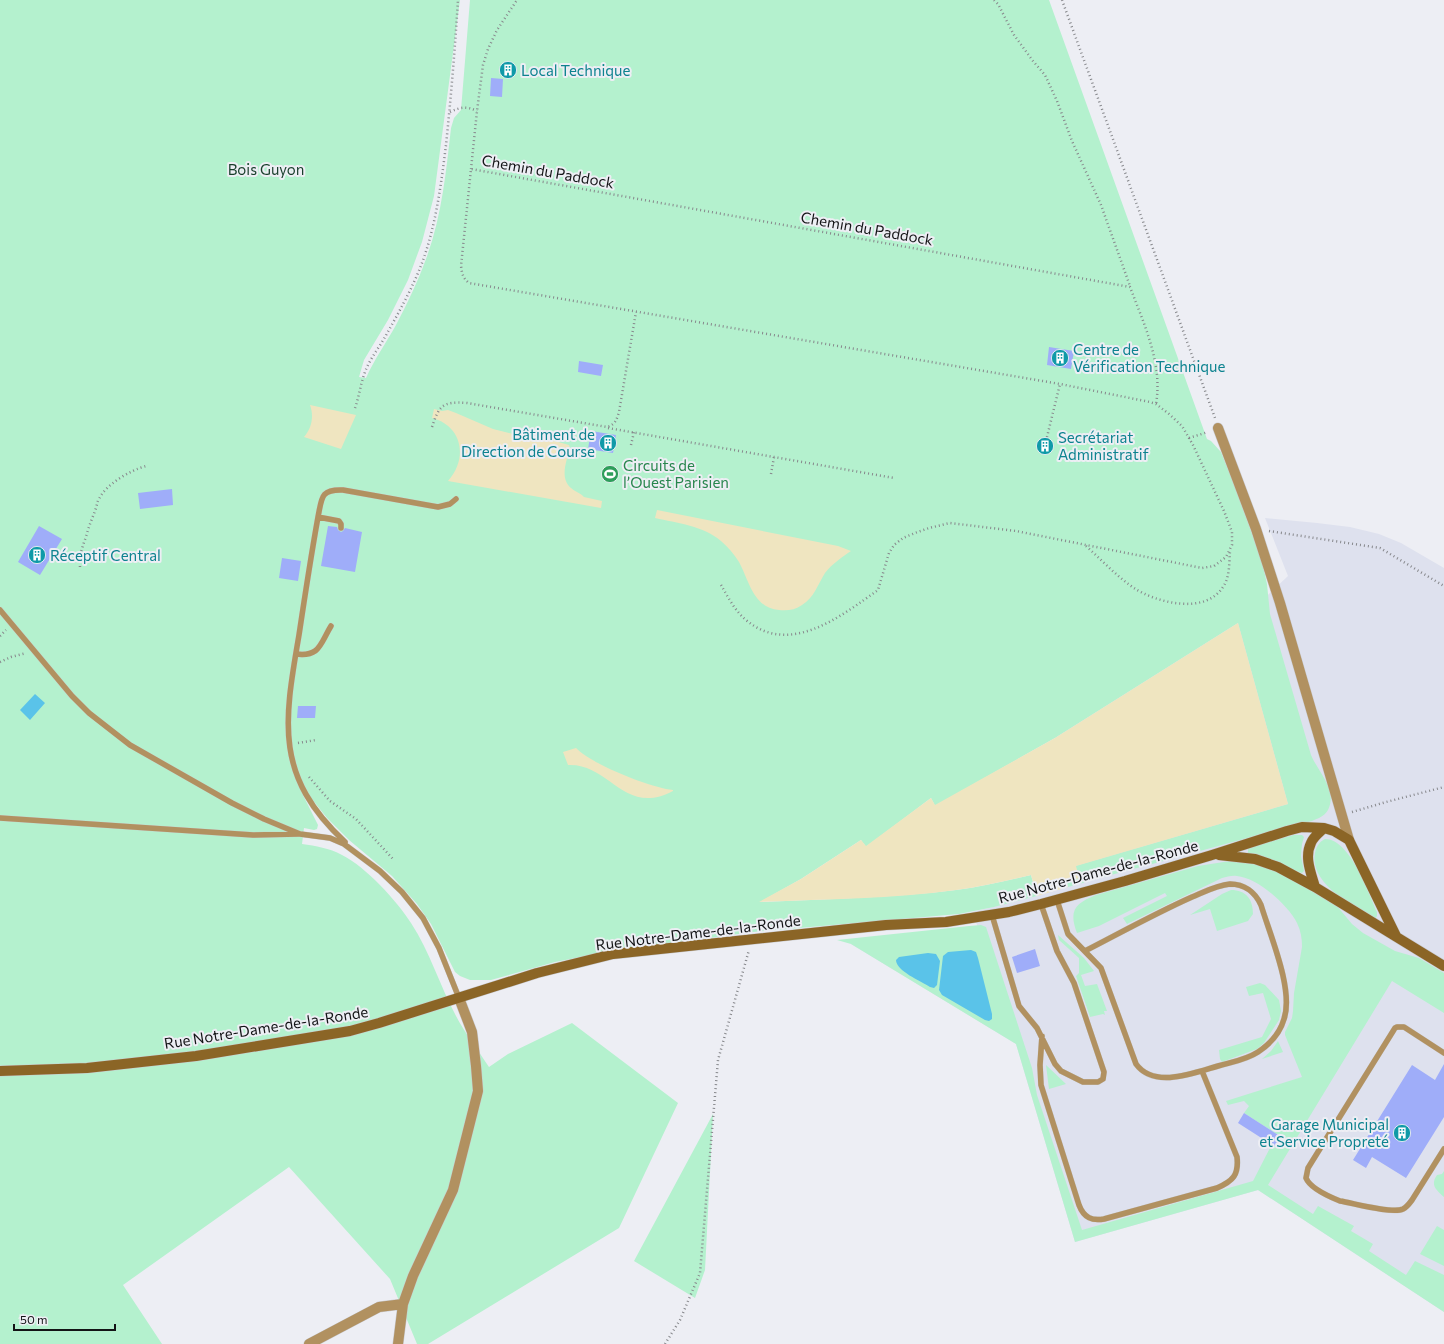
<svg xmlns="http://www.w3.org/2000/svg" width="1444" height="1344" font-family="Commissioner,sans-serif">
	<rect width="100%" height="100%" fill="#edeef4"/>
	<path fill="#dee1ee" d="M1265 518 1317 523 1350 527 1379 534 1401 543 1444 568V1312L1258 1190 1075 1242 1016 1044 851 944 979 930 972 912 1037 896 1055 738 1238 623 1288 576Z"/>
	<path fill="#b4f1ce" d="M0 0H460L434 196 422 242 408 280 388 320 364 360 359 377 366 378C374 360 386 343 396 325 407 304 418 281 426 259 442 216 446 172 451 128L454 118 461 110 470 0H1049L1207 439 1211 441 1221 452 1234 484 1262 561 1267 584 1270 614 1311 755C1318 772 1338 790 1328 810 1321 823 1291 825 1278 829 1208 850 1138 867 1068 887L1066 882 1075 866 1288 804 1238 623 1055 738 935 806 931 798 866 847 861 840 801 879 760 902C825 899 891 898 956 890 981 887 1006 881 1031 875L1037 896 994 907 959 914 753 932 602 953 555 962 491 980H470L460 976 455 972 431 924 417 904 392 876 349 840 327 818 307 793 303 795 318 825 317 829 314 830 304 828 302 844C316 846 329 848 342 855 366 867 397 901 411 923 430 952 440 986 456 1016 465 1033 478 1050 489 1067L508 1054 572 1023 678 1103 619 1228 428 1344H417L390 1279 289 1167 123 1285 162 1344H0Z
		M1294 835H1302L1304 837 1302 844 1301 856 1304 871 1302 873 1248 853V847Z
		M1325 839C1350 839 1368 892 1377 912V916L1375 919 1369 917C1349 903 1309 882 1315 853 1316 847 1319 842 1325 839Z
		M1230 861 1245 862 1263 866 1279 871 1337 906 1352 924 1363 933 1395 951 1419 958 1444 973V1013L1392 981 1268 1185 1313 1214 1318 1206 1354 1226 1351 1231 1373 1244 1369 1251 1406 1275 1415 1261 1444 1275V1312L1258 1190 1075 1242 1016 1044 851 944 837 940 969 926 981 925 986 927 1032 1068 1037 1095 1082 1230 1253 1181 1272 1144 1277 1147 1283 1138 1244 1113 1249 1106 1244 1101 1228 1105 1226 1101 1302 1077 1285 1035V1032L1292 1018 1293 1011 1294 993 1302 947C1302 939 1301 931 1297 923 1288 905 1258 878 1237 876 1232 875 1227 877 1222 878L1127 924 1123 918 1167 896 1165 893 1099 926 1077 933C1068 910 1076 903 1096 895L1198 866Z
		M1231 890C1246 890 1253 899 1253 914L1248 921 1217 931 1210 909 1190 915 1222 894Z
		M1058 935 1084 958 1094 971 1081 975 1085 986 1097 984 1107 1011H1104L1105 1015 1103 1014 1090 1017 1076 976 1079 973V958L1059 940Z
		M1260 983 1265 985 1279 1000 1281 1011 1279 1020 1264 1043 1257 1049 1222 1062 1220 1059 1219 1050 1262 1037 1271 1019 1263 993 1249 996 1246 987Z
		M1278 1041 1283 1052 1262 1059 1271 1051Z
		M1046 1065 1066 1084 1049 1089Z
		M713 1114 705 1270 695 1298 634 1261Z
		M1444 1171V1197C1436 1190 1430 1185 1437 1175L1442 1174Z
		M1437 1226 1444 1230V1266L1420 1254Z"/>
	<path fill="#efe5c0" d="M310 405 356 415 341 449 304 437C312 428 314 416 310 405Z
		M434 409 442 411 448 410 456 413 493 429 521 436 551 440 569 445 570 448C567 460 559 478 571 488 575 492 581 493 584 497L602 501 601 508 448 481C468 459 463 426 432 418Z
		M657 510 838 546 851 551C842 557 832 564 825 573 818 584 814 598 802 605 795 610 787 611 779 610 753 608 749 580 739 562 734 554 728 547 721 541 704 526 677 523 655 518Z
		M1238 623 1288 804 1076 866 1079 878 1066 882 1068 887 1037 896 1031 875C1006 881 981 887 956 890 891 899 825 899 759 902L801 879 861 840 866 846 931 798 935 805 1055 738Z
		M576 748C591 764 651 788 673 790V791C624 817 610 763 568 765L563 752Z"/>
	<path fill="#5ac3e9" d="M35 694 45 703 30 720 20 710Z
		M971 950 976 952 978 958 992 1014V1019L989 1021 985 1020 942 995 939 990 943 956 948 952Z
		M928 953 936 954 940 961 937 985 934 988 930 987C921 981 896 971 896 960L899 957Z"/>
	<path fill="#9fadf9" d="M503 63 514 65 512 77 502 76Z
		M491 78 503 79 502 97 490 96Z
		M1049 347 1074 351 1071 369 1047 365Z
		M579 361 603 365 601 376 578 372Z
		M591 431 616 435 613 453 588 449Z
		M172 489 173 505 140 509 138 493Z
		M39 526 62 539 40 575 18 562Z
		M328 526 337 527 338 530 341 532 343 531 345 528 362 532 355 572 321 566Z
		M282 558 301 561 298 581 279 578Z
		M298 706H316L315 718H297Z
		M1035 949 1040 966 1017 973 1012 957Z
		M1444 1064V1117L1406 1178 1372 1157 1366 1168 1353 1160 1412 1065 1435 1080Z
		M1244 1113 1283 1138 1277 1148 1238 1123Z"/>
	<g fill="none" stroke-linecap="round" stroke-linejoin="round">
		<defs>
			<path id="lane" d="M318 517 339 521 341 524V528
				M0 610 72 696 89 713 130 745 232 803 264 819 300 834 330 838 344 844 380 871 402 892 423 918 439 948 459 998
				M296 654C320 657 320 644 331 626
				M0 818 253 835 298 834
				M345 842C274 776 284 722 299 635 305 595 311 556 318 517 322 498 320 489 343 490L438 507 450 504 456 499
				M1057 900 1068 934 1101 968 1136 1064C1154 1089 1194 1073 1218 1066 1232 1062 1246 1060 1258 1052 1270 1044 1280 1033 1284 1019 1294 990 1270 935 1261 905 1255 892 1244 884 1230 884 1217 885 1204 892 1192 897 1156 913 1120 933 1085 951
				M992 915 1019 1006 1037 1028 1055 1064 1061 1071 1083 1082H1098L1103 1079 1104 1072 1074 983 1057 951 1041 904
				M1042 1036 1040 1065 1041 1085 1079 1205C1084 1218 1092 1221 1104 1219L1217 1188C1233 1181 1239 1175 1237 1157L1202 1071
				M1444 1053 1404 1027H1397L1395 1028 1308 1168 1306 1178C1310 1188 1330 1197 1340 1201 1353 1203 1392 1214 1403 1209 1407 1207 1409 1204 1412 1200L1444 1149"/>
			<path id="street" d="M1218 428 1256 529 1280 603 1349 840
				M309 1344 379 1307 403 1304
				M398 1344 403 1304 413 1276 453 1190 478 1091 476 1066 472 1032 459 998"/>
			<path id="secondary" d="M1219 855 1255 859 1278 867 1315 887 1444 966
				M1315 887C1311 873 1304 857 1311 843 1313 837 1320 832 1324 828
				M0 1071 87 1068 196 1056 350 1031 379 1023 537 973 613 954 886 925 946 922 1009 912 1041 904 1125 881 1212 855 1287 831 1302 827 1324 828 1334 831 1349 840 1396 936"/>
		</defs>
		<use href="#lane" stroke="#cacbd0" stroke-width="6"/>
		<use href="#street" stroke="#cacbd0" stroke-width="11"/>
		<use href="#secondary" stroke="#cacbd0" stroke-width="11"/>
		<path stroke="#87888c" stroke-width="2.5" stroke-dasharray="1 3" stroke-linecap="butt" d="M994 0 998 4 1014 35 1033 61 1045 75 1057 101 1072 141 1101 205 1130 286
			M1062 0 1215 418
			M450 112C460 107 467 106 477 111
			M471 169 477 111 483 65 488 49 497 30 517 0
			M355 408C360 394 361 379 368 365 373 355 380 346 385 337 398 314 413 287 422 263 436 225 441 185 446 145 451 97 455 48 458 0
			M432 427C439 406 442 401 467 403L607 427C615 425 617 419 619 412L636 312
			M608 428 894 478
			M1189 438 1208 432
			M1046 441 1060 384
			M631 445 634 432
			M771 474 774 457
			M1269 531 1380 548 1444 586
			M1086 546C1102 560 1116 576 1134 588 1157 603 1205 615 1223 587 1230 577 1229 563 1230 551
			M80 567C79 555 83 545 87 534 89 525 93 517 96 508 97 505 97 502 99 499 106 484 131 470 146 466
			M721 585C728 597 735 611 746 620 790 657 841 616 878 590L889 553 894 545 903 538 915 533 929 528 950 523 1016 531 1202 568 1214 566 1226 557 1232 545V532L1224 511 1193 445 1182 426 1169 414 1156 404 1150 402 1060 384 469 283C463 278 462 274 461 266L471 169 1130 287C1144 324 1163 364 1156 404
			M0 636 6 630
			M0 662 11 657 26 653
			M298 743 316 740
			M309 777 330 801 356 819 393 859
			M1352 812 1386 802 1444 787
			M665 1344 680 1320 700 1273 718 1060 749 950"/>
		<use href="#lane" stroke="#b19160" stroke-width="5.5"/>
		<use href="#street" stroke="#b19160" stroke-width="10"/>
		<use href="#secondary" stroke="#8b6526" stroke-width="10"/>
	</g>
	<defs>
		<symbol id="building-disc" viewBox="-11 -11 22 22"><circle r="9.5" fill="#0f9aa8" stroke="#edeef4"/><path d="M-4-6H4V6H1V3H-1V6H-4ZM-2.5-4.3h1.7v1.8h-1.7ZM.8-4.3h1.7v1.8H.8ZM-2.5-1h1.7V.8h-1.7ZM.8-1h1.7V.8H.8Z" fill="#fff"/></symbol>
		<symbol id="stadium-disc" viewBox="-11 -11 22 22"><circle r="9.5" fill="#2e9e5b" stroke="#edeef4"/><path d="M0-5a6.5 5 0 1 0 0 10a6.5 5 0 1 0 0-10ZM-3.5-1.8h7v3.6h-7Z" fill="#fff"/></symbol>
	</defs>
	<g fill-rule="evenodd">
		<use href="#building-disc" x="498" y="60" width="20" height="20"/>
		<use href="#building-disc" x="1050" y="348" width="20" height="20"/>
		<use href="#building-disc" x="598" y="433" width="20" height="20"/>
		<use href="#building-disc" x="1035" y="436" width="20" height="20"/>
		<use href="#stadium-disc" x="600" y="464" width="20" height="20"/>
		<use href="#building-disc" x="27" y="545" width="20" height="20"/>
		<use href="#building-disc" x="1392" y="1123" width="20" height="20"/>
	</g>
	<g text-anchor="middle" dominant-baseline="central" stroke-width="4" stroke-linejoin="round" paint-order="stroke">
		<g font-size="15" fill="#0d838f" stroke="#edeef4" text-anchor="start">
			<text x="521" y="70">Local Technique</text>
			<text x="1073" y="349">Centre de<tspan x="1073" dy="17">Vérification Technique</tspan></text>
			<text x="595" y="434" text-anchor="end">Bâtiment de<tspan x="595" dy="17">Direction de Course</tspan></text>
			<text x="1058" y="437">Secrétariat<tspan x="1058" dy="17">Administratif</tspan></text>
			<text x="50" y="555">Réceptif Central</text>
			<text x="1389" y="1124" text-anchor="end">Garage Municipal<tspan x="1389" dy="17">et Service Propreté</tspan></text>
		</g>
		<g font-size="15" fill="#183f2b" stroke="#edeef4">
			<text x="266" y="169">Bois Guyon</text>
		</g>
		<g font-size="15" fill="#131416" stroke="#edeef4">
			<text transform="translate(548 171) rotate(10)">Chemin du Paddock</text>
			<text transform="translate(867 228) rotate(10)">Chemin du Paddock</text>
			<text transform="translate(1098 871) rotate(-15)">Rue Notre-Dame-de-la-Ronde</text>
			<text transform="translate(698 932) rotate(-7)">Rue Notre-Dame-de-la-Ronde</text>
			<text transform="translate(266 1027) rotate(-9)">Rue Notre-Dame-de-la-Ronde</text>
		</g>
		<g font-size="15" fill="#27864d" stroke="#edeef4" text-anchor="start">
			<text x="623" y="465">Circuits de<tspan x="623" dy="17">l’Ouest Parisien</tspan></text>
		</g>
	</g>
	<path d="M14 1324v6h101v-6" fill="none" stroke="#131416" stroke-width="2"/>
	<text x="20" y="1324" font-size="12" fill="#131416" stroke="#edeef4" stroke-width="3" paint-order="stroke">50 m</text>
</svg>
